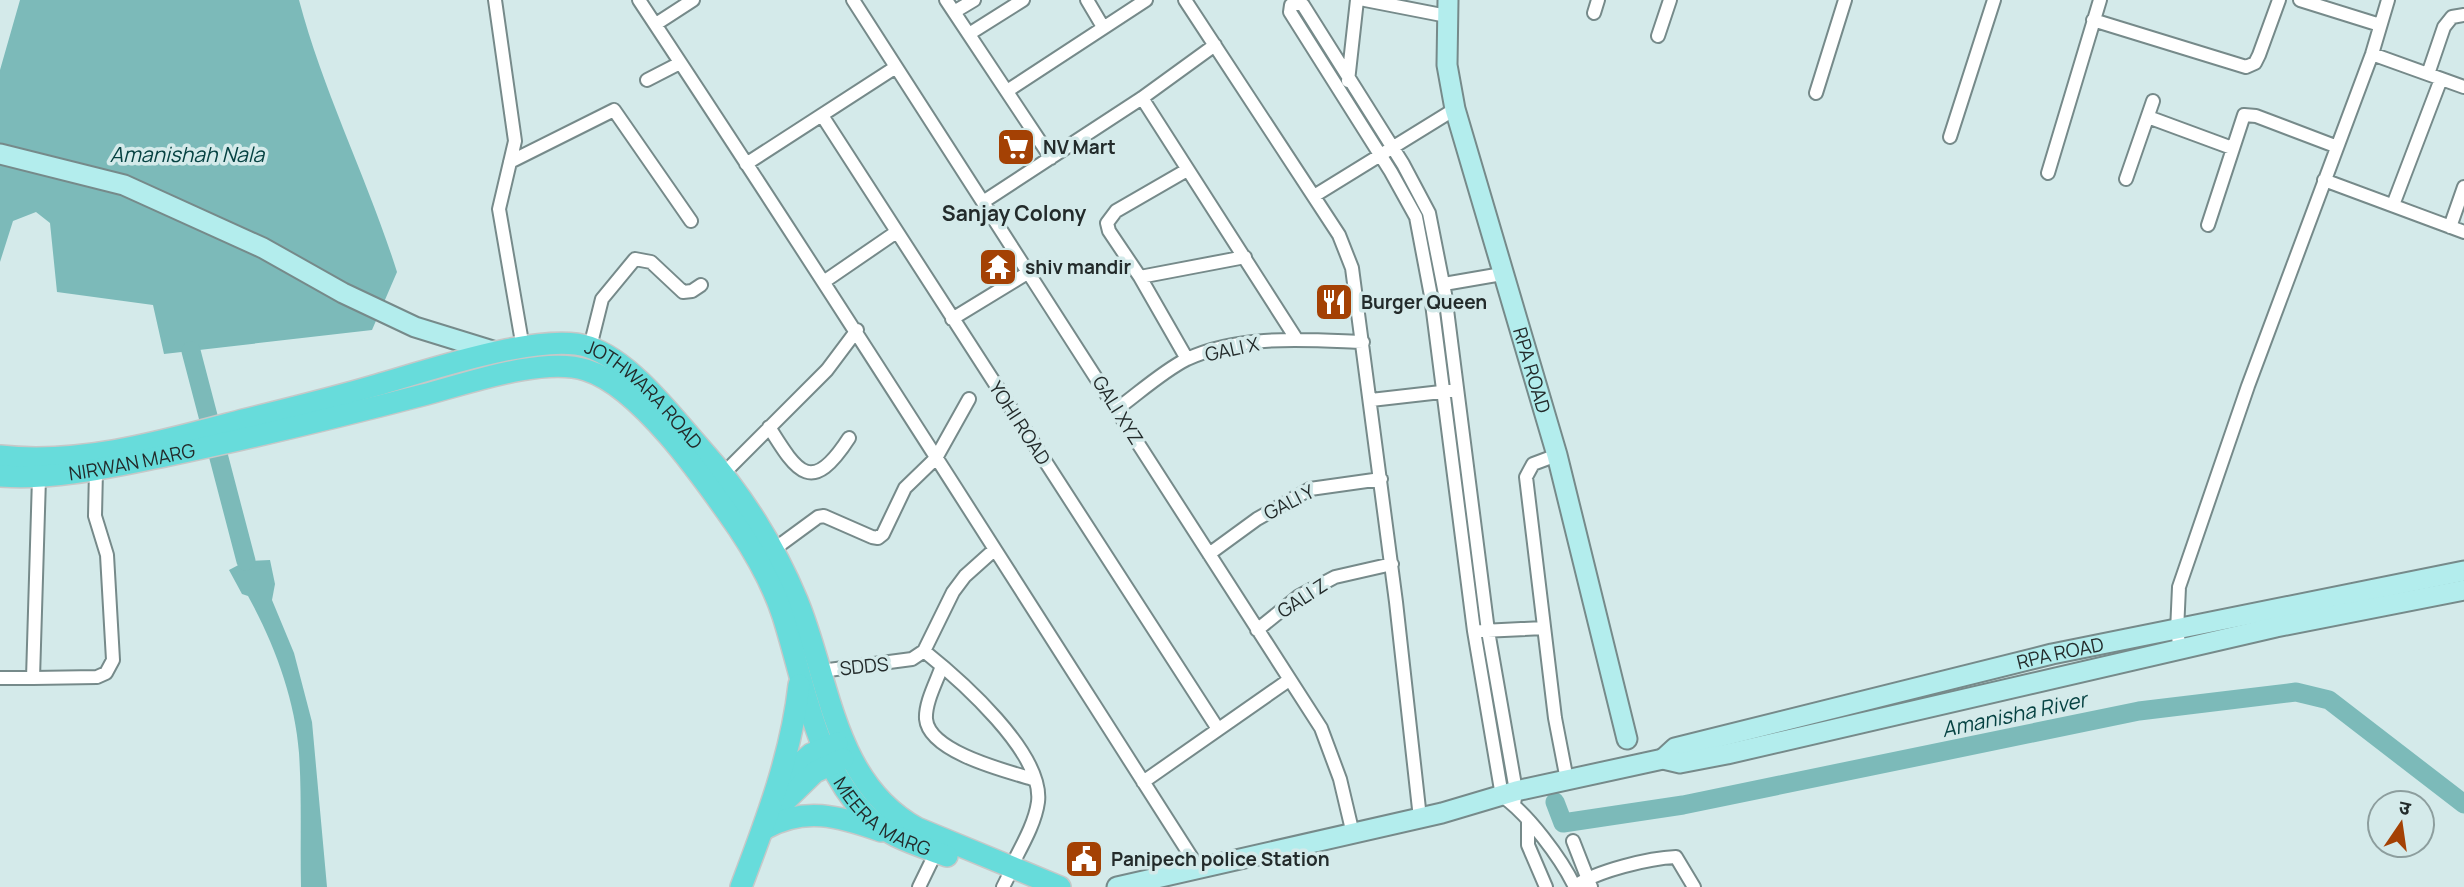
<svg xmlns="http://www.w3.org/2000/svg" width="2464" height="887" font-family="Manrope,'Noto Sans Devanagari',sans-serif">
	<rect width="100%" height="100%" fill="#d4eaea"/>
	<path fill="#7cbab9" d="M20 0H299C324 94 368 180 397 272L372 330 164 354 153 305 57 292 50 223 36 212 13 221 0 262V70Z
		M270 560 275 584 272 600 294 653 312 722 327 887H301C300 843 302 798 299 753 295 699 274 643 248 596L242 594 229 570 246 561Z"/>
	<g fill="none" stroke-linecap="round" stroke-linejoin="round">
		<path stroke="#7cbab9" stroke-width="19" d="M191 351 246 561
			M1555 802 1563 823 1683 805 2139 711 2296 692 2329 700 2464 804"/>
		<defs>
			<path id="street" d="M495 0 515 141 499 209 523 348
				M639 0C829 287 1013 578 1199 869
				M853 0 1321 728 1340 779 1353 834
				M946 0 1051 158
				M1087 0 1103 27
				M1185 0 1339 235 1352 268 1396 602 1420 818
				M1365 0 1447 16
				M2300 0 2380 25
				M954 12 974 0
				M1594 13 1598 0
				M2093 20 2246 67 2255 63 2259 55 2279 0
				M656 24 693 0
				M969 34 1023 0
				M1658 36 1670 0
				M2372 54 2464 87
				M2428 74 2444 27 2452 17 2464 15
				M647 80 680 63
				M1348 81 1357 0
				M1007 91 1146 0
				M1816 93 1845 0
				M1142 98 1297 340
				M823 117 1218 729
				M2148 117 2232 148
				M1950 137 1994 0
				M510 162 614 110 691 221
				M746 164 896 67
				M2048 173 2100 0
				M2126 179 2153 101
				M2324 180 2464 232
				M1314 196 1455 109
				M983 202 1142 98 1215 45
				M2393 205 2441 79
				M2208 225 2244 115 2256 116 2335 146
				M2450 227 2464 187
				M1140 277 1245 257
				M825 281 895 233
				M1444 284 1502 274
				M952 319 1029 272
				M590 347 602 299 635 259 651 262 683 292 692 291 701 285
				M1187 359 1140 277 1109 231 1107 223 1116 211 1187 170
				M1371 400 1450 391
				M1117 409C1139 393 1163 371 1187 359 1241 334 1306 340 1363 342
				M769 427C798 474 812 495 849 438
				M1557 455 1533 464 1526 477 1555 718 1567 780
				M723 474 827 370 857 330
				M773 550 818 517 824 516 872 537 878 538 883 534 905 488 936 458 969 399
				M1209 554 1257 519 1310 489 1381 479
				M1257 630 1299 596 1335 577 1392 564
				M1482 631 1544 628
				M2180 649 2177 631 2179 587 2248 386 2372 54 2388 0
				M924 651C959 679 1044 753 1038 802 1035 824 1021 847 1011 867
				M942 666C937 681 925 702 926 719 929 752 1006 771 1033 779
				M821 671 912 659 924 651 953 592 965 576 994 550
				M0 678H33L39 478
				M33 678 97 677 106 673 113 660 107 555 95 516 96 470
				M1143 782 1289 680
				M1514 804 1516 791 1488 631 1445 294 1429 213 1403 164 1303 5 1295 3 1291 5 1290 12 1391 172 1416 217 1431 296 1474 631 1502 796C1528 814 1561 858 1575 887
				M1528 822V845L1546 887
				M1573 841 1591 887
				M1575 886C1597 871 1649 858 1676 857L1694 887
				M919 887 936 852
				M1003 887 1008 877"/>
			<g id="secondary">
				<path id="s1" d="M1448 0 1447 65 1455 109 1557 455 1627 739"/>
				<path d="M0 154 124 185 263 248 343 293 415 327 496 352"/>
				<path id="s2" d="M1663 759 1675 748 2052 654 2464 571"/>
				<path d="M1117 887 1442 813 1516 791 1663 759 1680 763 1727 754 2276 627 2464 590"/>
			</g>
			<g id="primary">
				<path id="s3" d="M0 456C82 465 164 441 243 420 288 409 333 398 377 385 426 371 543 331 589 347 633 362 674 419 704 452 742 494 775 547 797 600 830 679 833 782 917 828L1060 887"/>
				<path id="s4" d="M0 476C56 480 110 467 165 456 251 438 338 417 423 395 466 384 543 356 586 370 641 387 706 482 738 528 756 555 773 585 783 616 804 682 815 762 865 814 887 837 918 845 947 856"/>
				<path d="M780 781 811 754 837 743"/>
				<path d="M773 813 815 772 843 759"/>
				<path d="M764 829C804 806 839 816 881 831"/>
				<path d="M741 887C766 821 791 756 799 685"/>
			</g>
		</defs>
		<use href="#street" stroke="#768a8a" stroke-width="16"/>
		<use href="#secondary" stroke="#768a8a" stroke-width="23"/>
		<use href="#primary" stroke="#c6c8c8" stroke-width="24"/>
		<use href="#street" stroke="#fff" stroke-width="12"/>
		<use href="#secondary" stroke="#b3eded" stroke-width="19"/>
		<use href="#primary" stroke="#67dcdb" stroke-width="21"/>
	</g>
	<defs>
		<symbol id="supermarket-square" viewBox="-11 -11 22 22"><rect x="-9" y="-9" width="18" height="18" rx="4" fill="#a44104" stroke="#d4eaea"/><path d="M-6-5.5h2.5l.6 2H6L4.5 2H-2.5L-4.4-4H-6ZM-1.5 3.2a1.3 1.3 0 1 0 .1 0ZM3 3.2a1.3 1.3 0 1 0 .1 0Z" fill="#fff"/></symbol>
		<symbol id="temple-square" viewBox="-11 -11 22 22"><rect x="-9" y="-9" width="18" height="18" rx="4" fill="#a44104" stroke="#d4eaea"/><path d="M0-6L5-2H3V0L6.5 2.5H4V6H1.5V3h-3V6H-4V2.5H-6.5L-3 0V-2H-5Z" fill="#fff"/></symbol>
		<symbol id="restaurant-square" viewBox="-11 -11 22 22"><rect x="-9" y="-9" width="18" height="18" rx="4" fill="#a44104" stroke="#d4eaea"/><path d="M-5-6h1v4h1v-4h1v4h1v-4h1v5L-1.5 .5V6h-2V.5L-5-1ZM5-6V6H3V1.5H1.5Q1.5-4 5-6Z" fill="#fff"/></symbol>
		<symbol id="civic-square" viewBox="-11 -11 22 22"><rect x="-9" y="-9" width="18" height="18" rx="4" fill="#a44104" stroke="#d4eaea"/><path d="M-.6-6.5H3V-4.5H.6V-3L4-1V1h2V6H-6V1h2V-1L-.6-3ZM-1.2 2.5V6h2.4V2.5Z" fill="#fff"/></symbol>
	</defs>
	<g fill-rule="evenodd">
		<use href="#supermarket-square" x="994" y="125" width="44" height="44"/>
		<use href="#temple-square" x="976" y="245" width="44" height="44"/>
		<use href="#restaurant-square" x="1312" y="280" width="44" height="44"/>
		<use href="#civic-square" x="1062" y="837" width="44" height="44"/>
	</g>
	<g text-anchor="middle" dominant-baseline="central" stroke-width="7" stroke-linejoin="round" paint-order="stroke">
		<g font-size="19" font-weight="bold" fill="#232b2b" stroke="#d4eaea" text-anchor="start">
			<text x="1043" y="147">NV Mart</text>
			<text x="1025" y="267">shiv mandir</text>
			<text x="1361" y="302">Burger Queen</text>
			<text x="1111" y="859">Panipech police Station</text>
		</g>
		<g font-size="19" fill="#232b2b" stroke="#d4eaea">
			<text transform="translate(1232 349) rotate(-12)">GALI X</text>
			<text stroke="none"><textPath href="#s1" startOffset="382">RPA ROAD</textPath></text>
			<text stroke="none"><textPath href="#s3" startOffset="676">JOTHWARA ROAD</textPath></text>
			<text transform="translate(1118 410) rotate(58)">GALI XYZ</text>
			<text transform="translate(1020 423) rotate(57)">YOHI ROAD</text>
			<text stroke="none"><textPath href="#s4" startOffset="133">NIRWAN MARG</textPath></text>
			<text transform="translate(1289 502) rotate(-27)">GALI Y</text>
			<text transform="translate(1302 598) rotate(-33)">GALI Z</text>
			<text stroke="none"><textPath href="#s2" startOffset="413">RPA ROAD</textPath></text>
			<text transform="translate(864 666) rotate(-6)">SDDS</text>
			<text stroke="none"><textPath href="#s4" startOffset="1152">MEERA MARG</textPath></text>
		</g>
		<g font-size="21" font-style="italic" fill="#064242" stroke="#d4eaea">
			<text x="187" y="154">Amanishah Nala</text>
			<text transform="translate(2014 714) rotate(-12)">Amanisha River</text>
		</g>
		<g font-size="21" font-weight="bold" fill="#232b2b" stroke="#d4eaea">
			<text x="1014" y="213">Sanjay Colony</text>
		</g>
	</g>
	<g transform="translate(2401 824) rotate(13)"><circle r="33" fill="#d4eaea" stroke="#8d9e9e" stroke-width="2"/>
	<path d="M0-5L12 26L0 18L-12 26Z" fill="#a44104"/>
	<text y="-10" font-size="19" font-weight="bold" text-anchor="middle" fill="#232b2b">उ</text>
	</g>
</svg>
